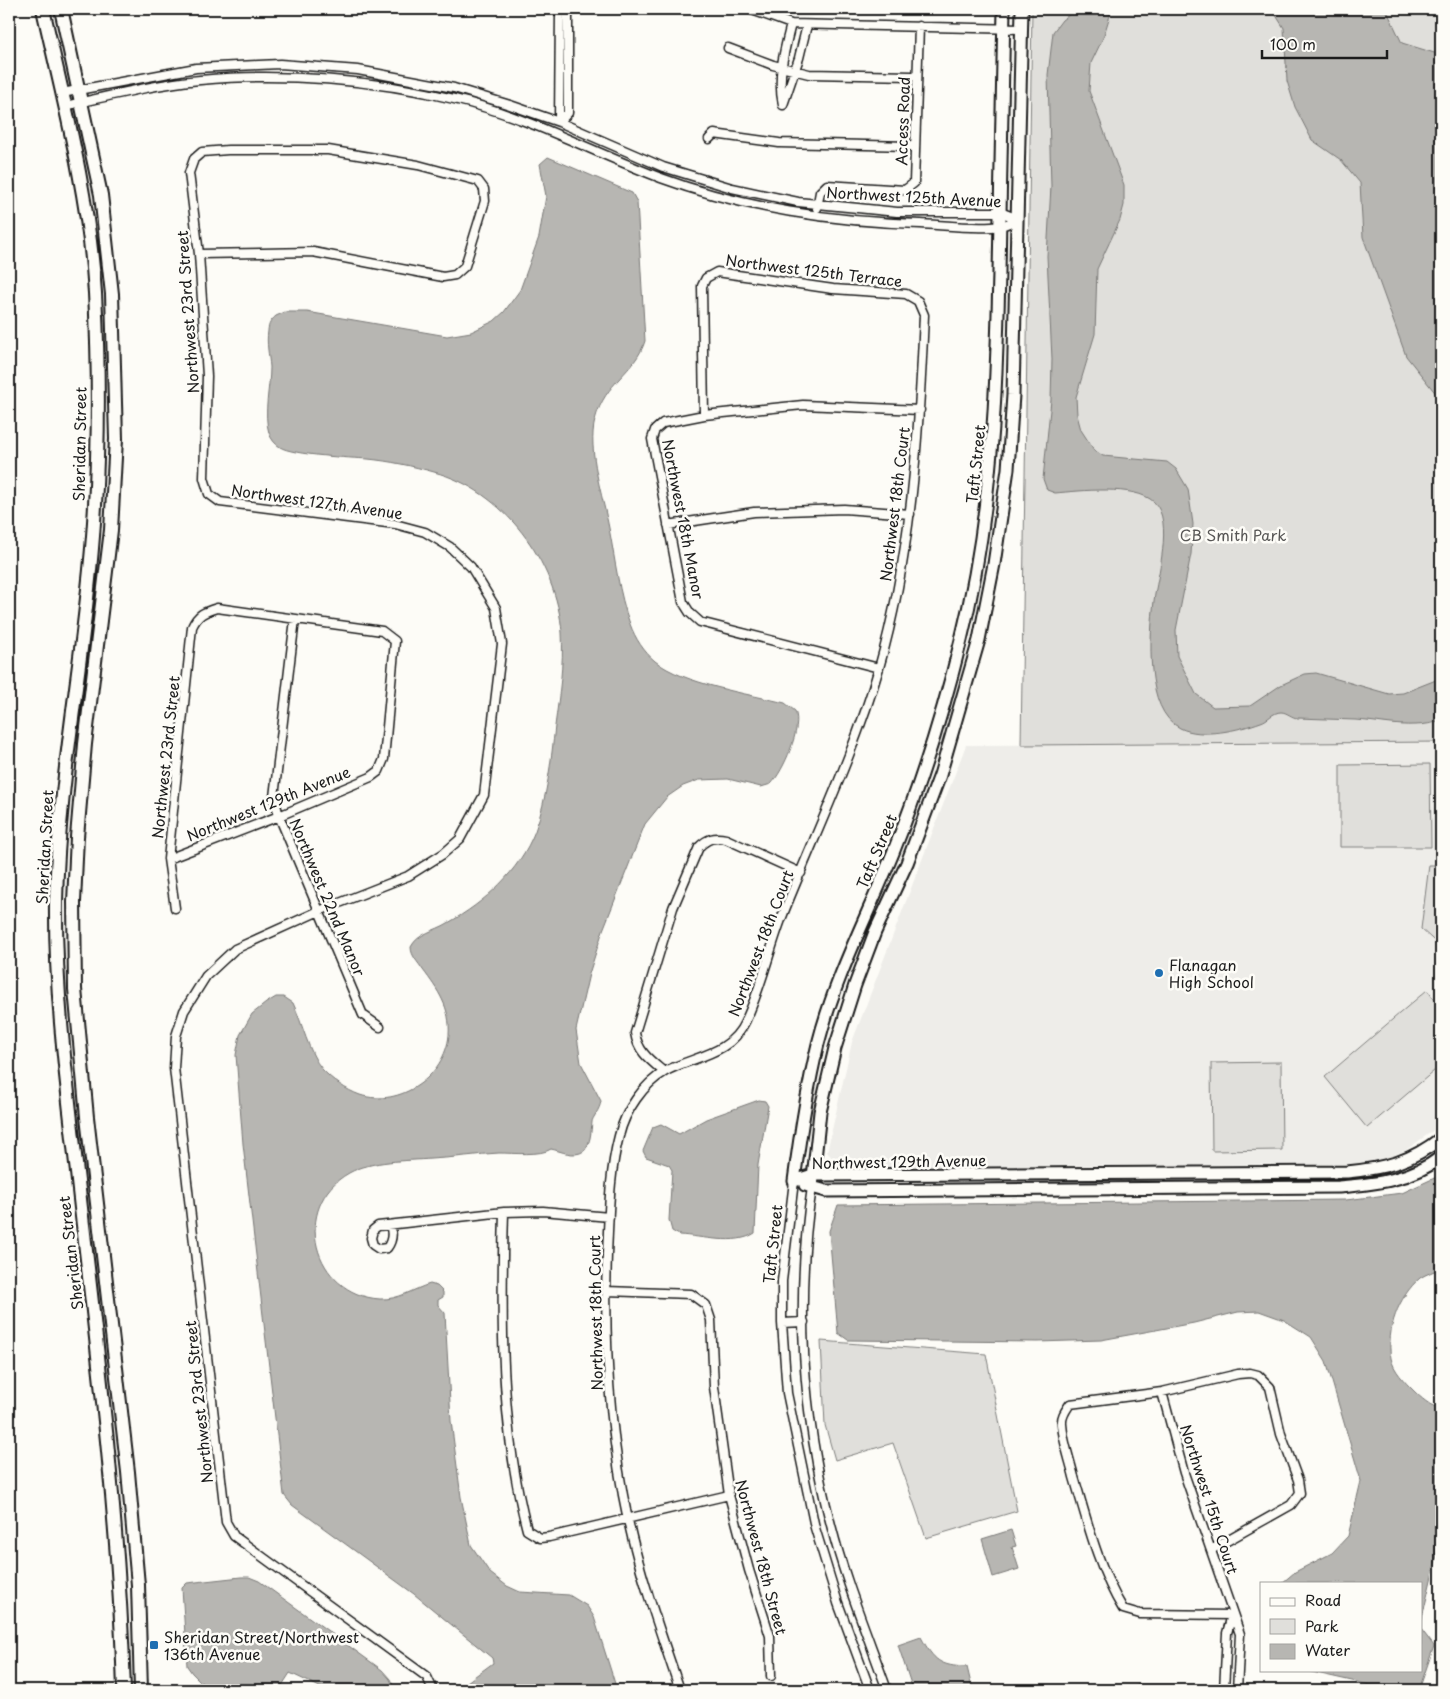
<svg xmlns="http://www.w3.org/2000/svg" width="1450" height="1699" font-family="'Playpen Sans',sans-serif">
	<rect width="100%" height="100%" fill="#fdfcf7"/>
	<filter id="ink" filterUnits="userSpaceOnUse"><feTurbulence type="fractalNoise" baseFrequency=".02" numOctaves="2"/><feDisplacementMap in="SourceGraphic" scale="10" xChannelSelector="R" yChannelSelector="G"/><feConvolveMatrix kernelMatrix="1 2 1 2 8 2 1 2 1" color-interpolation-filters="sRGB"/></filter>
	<g filter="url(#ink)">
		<path fill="#eeede9" d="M1441 742V1125L1406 1150 1371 1164 840 1167 827 1152 852 1042 966 745Z"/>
		<path fill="#e0dfdb" stroke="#7e7e7c" d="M1032 9H1441V742L1021 745Z
			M1430 764 1431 847H1340V765Z
			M1429 865H1441V947L1421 929Z
			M1427 990 1441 1008V1065L1367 1128 1325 1077Z
			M1281 1062 1282 1150 1212 1151 1211 1063Z
			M821 1341 986 1354 1017 1511 926 1538 893 1443 835 1460 825 1425Z"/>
		<path fill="#b7b6b2" stroke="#797876" d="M1077 9H1112L1103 38 1091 63 1089 91 1124 185V205L1120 220 1097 269 1095 334 1076 397 1077 415 1081 430 1094 450 1103 456 1167 462 1176 469 1188 489 1193 524 1191 554 1176 630 1177 656 1196 694 1213 707 1250 706 1281 685 1305 674 1316 673 1389 694 1403 693 1441 678V721C1433 723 1424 725 1415 725 1395 726 1375 721 1355 720 1336 719 1317 719 1298 718 1292 718 1287 712 1281 712 1273 712 1268 720 1261 722 1239 730 1202 739 1180 728 1144 710 1150 635 1154 601 1157 577 1174 521 1154 502 1135 484 1079 491 1055 493L1047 490 1043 479 1051 400 1052 359 1047 256 1051 186 1048 75 1053 32 1062 20Z
			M1272 9H1386L1402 43 1441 55V400L1406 356 1363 237 1360 183 1341 160 1312 140 1295 107 1287 81 1284 28Z
			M548 157 632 193 637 202 645 341C635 373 605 381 595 420 587 450 603 497 609 528 615 559 619 594 630 624 635 638 644 652 655 661 683 684 749 694 785 703L795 711C803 727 783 772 771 784L761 787 728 779 699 780 683 786 667 797 645 824 603 930 589 974 576 1030 581 1063 601 1101C600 1110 592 1118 592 1122 591 1131 591 1143 584 1151 574 1158 561 1151 551 1149 541 1156 513 1153 499 1153 477 1154 454 1158 431 1159 406 1161 372 1160 349 1173 290 1206 313 1295 380 1299 399 1300 413 1289 430 1284L437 1286 443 1292V1297L438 1300V1305L445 1313 451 1421 461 1497 471 1545 490 1573 507 1586 520 1592 569 1595 587 1606 594 1617 617 1690H468L467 1682 493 1663 492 1658 414 1594 292 1505 284 1495 243 1144 236 1055 240 1035 252 1014 266 1003 276 997H284L293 1003C302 1022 309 1054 322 1069 332 1080 346 1090 360 1095 400 1108 445 1076 449 1035 451 1008 438 990 423 970 418 962 411 956 411 947 418 933 435 931 448 923 485 902 519 872 535 831 547 798 551 762 555 726 559 696 564 664 562 633 557 562 503 490 434 472 413 466 389 461 368 459 351 458 292 455 280 447 275 444 271 439 269 433 263 413 270 388 270 367 269 355 266 343 268 331 268 325 271 320 276 316L285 312H307L447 336 471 332 494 321 504 312 520 290 539 237 546 196 540 164Z
			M759 1100 765 1101 768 1106 758 1165 755 1233C736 1246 701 1236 679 1235L672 1231 669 1220 672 1170 669 1165 646 1157 643 1151 653 1127 661 1124 679 1134 706 1119Z
			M1441 1175V1268C1435 1271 1426 1274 1420 1278 1398 1297 1386 1330 1391 1358 1393 1370 1405 1382 1413 1390 1421 1398 1430 1406 1441 1409V1538L1421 1622V1583H1282L1295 1572 1332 1553 1348 1536 1361 1481 1326 1361 1311 1337 1284 1320 1259 1311 1238 1312 1194 1323 1101 1340 1038 1342 848 1340 838 1333 829 1231 838 1205 1346 1200 1402 1193Z
			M1011 1530 1016 1546 1012 1547 1019 1569 993 1577 982 1539Z
			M241 1577H249L259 1581 382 1670 390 1679 395 1690H326L290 1673 279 1690H209L192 1673 187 1666 182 1588 187 1583Z
			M1421 1629 1434 1646 1419 1690H1392L1303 1670H1421Z
			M921 1637C934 1661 940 1666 967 1667L972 1688 965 1690H913L898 1645Z"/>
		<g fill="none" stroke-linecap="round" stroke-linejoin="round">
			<defs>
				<path id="street" d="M749 9 791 24 1021 29
					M728 48 773 65 809 74 912 76
					M62 93 196 68 280 64 358 70 454 88 510 105 559 122 663 167 732 188 798 202 897 212H1000L1018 219
					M783 105 799 58 807 25
					M783 105C777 77 784 51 791 24
					M65 106C109 96 155 84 200 80 281 72 375 80 454 99 527 116 592 152 661 178 742 208 835 222 921 224 942 225 980 230 1000 226 1006 225 1012 222 1018 219
					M559 122 568 113V9
					M559 122 560 9
					M709 139 714 134 779 143 910 146
					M817 208 820 192 827 185 905 190 914 183 919 26
					M199 254 313 252 443 277 455 275 465 266 485 201 484 189 478 181 418 165 328 150H228L202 152 194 159 189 173 199 254 207 376 204 478 209 494 220 502 395 524 425 532 450 547 471 567 496 608 502 644 484 795 460 839 443 854 408 876 319 911 235 949 206 976 184 1011 176 1036 174 1068 226 1522 234 1536 427 1677 433 1690
					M668 525 754 512 844 509 910 514
					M295 619 274 797 279 816 363 1015 380 1027
					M879 668 700 622 690 613 683 602 652 439 655 430 663 423 704 415 803 405 920 410
					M168 859 279 816 371 777 379 771 384 759 395 641 382 631 217 608C204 612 198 614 192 627L168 859 175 908
					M664 1072C650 1060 638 1052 635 1033L673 908 699 847C707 839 714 836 726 839L801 873
					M794 1181 782 1281V1323L787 1393 815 1528 838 1603 870 1690
					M812 1187C795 1299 802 1416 831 1525 845 1581 868 1636 887 1690
					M504 1212C501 1318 500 1426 527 1530L540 1538 549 1537 729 1495
					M390 1225C393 1233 392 1241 387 1248L379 1249 373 1245 371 1238 373 1230 378 1226 504 1212 543 1211 609 1217
					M606 1291 691 1294 706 1305 711 1320 714 1387 729 1495 749 1570 770 1636 771 1676
					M782 1323 804 1322
					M1162 1392 1184 1473 1240 1634 1237 1690
					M1211 1550 1291 1505 1300 1493 1298 1480 1281 1434 1270 1387 1258 1375 1250 1373 1238 1374 1162 1392 1070 1404C1066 1410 1061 1416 1062 1424 1063 1442 1070 1460 1074 1477 1087 1521 1099 1570 1123 1609L1140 1614 1232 1615
					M680 1690C661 1634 641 1578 628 1520 609 1432 604 1343 607 1254 609 1215 609 1174 619 1136 625 1111 643 1084 666 1071 694 1056 730 1055 745 1022 761 989 769 951 782 917 815 834 854 754 879 668 912 553 919 433 924 315L918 301 906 294 833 289 717 272 706 278 702 286 704 415
					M1139 1690H1173
					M1224 1690 1227 1633 1232 1615"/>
				<path id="secondary" d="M794 1181C800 1135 807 1089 818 1044 835 977 867 917 893 853 921 783 943 713 961 640 996 500 998 358 1000 214 1001 146 1003 77 1004 9
					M794 1181 813 1175 1347 1172C1385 1168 1411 1162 1441 1138
					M805 1185 826 1191 1339 1187C1375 1184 1412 1180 1441 1157
					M812 1187 820 1112 835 1048 855 985 875 932 907 863 940 775 979 640 994 564 1008 469 1013 395 1022 9"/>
				<path id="primary" d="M43 9C64 102 89 197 95 293 99 369 99 446 94 522 86 650 58 775 56 903 55 1005 70 1107 81 1208 100 1370 119 1527 124 1690
					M61 9 101 195 112 294 116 439 111 530 85 744 77 837 74 902 75 989 87 1117 128 1472 138 1585 141 1690"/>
			</defs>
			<use href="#street" stroke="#1c1c1c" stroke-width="11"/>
			<use href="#secondary" stroke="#1c1c1c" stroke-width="15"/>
			<use href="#primary" stroke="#1c1c1c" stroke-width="16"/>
			<use href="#street" stroke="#fdfcf7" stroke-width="8"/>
			<use href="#secondary" stroke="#fdfcf7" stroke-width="11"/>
			<use href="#primary" stroke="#fdfcf7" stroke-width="12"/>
		</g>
	</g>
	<g fill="#1f6fb2" stroke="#fdfcf7" stroke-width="2">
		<circle cx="1159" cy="973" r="5"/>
		<rect x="149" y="1640" width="10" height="10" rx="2.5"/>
	</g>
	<g text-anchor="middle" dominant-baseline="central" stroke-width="5" stroke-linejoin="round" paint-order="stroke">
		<g font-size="15" fill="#1c1c1c" stroke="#fdfcf7">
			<text transform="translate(902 121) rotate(-88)">Access Road</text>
			<text transform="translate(914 196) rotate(3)">Northwest 125th Avenue</text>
			<text transform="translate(814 270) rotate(7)">Northwest 125th Terrace</text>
			<text transform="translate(187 312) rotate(-94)">Northwest 23rd Street</text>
			<text transform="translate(79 444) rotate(-89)">Sheridan Street</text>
			<text transform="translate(975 464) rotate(-84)">Taft Street</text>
			<text transform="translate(317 501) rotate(8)">Northwest 127th Avenue</text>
			<text transform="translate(894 504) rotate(-83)">Northwest 18th Court</text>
			<text transform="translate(684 519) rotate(79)">Northwest 18th Manor</text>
			<text transform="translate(165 757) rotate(-84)">Northwest 23rd Street</text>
			<text transform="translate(268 803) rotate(-22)">Northwest 129th Avenue</text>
			<text transform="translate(44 847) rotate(-87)">Sheridan Street</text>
			<text transform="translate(876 851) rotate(-67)">Taft Street</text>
			<text transform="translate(328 897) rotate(67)">Northwest 22nd Manor</text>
			<text transform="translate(760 943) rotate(-69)">Northwest 18th Court</text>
			<text transform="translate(899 1161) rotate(-1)">Northwest 129th Avenue</text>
			<text transform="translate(772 1244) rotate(-84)">Taft Street</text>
			<text transform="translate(70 1253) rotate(-97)">Sheridan Street</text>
			<text transform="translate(595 1313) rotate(-91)">Northwest 18th Court</text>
			<text transform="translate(198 1402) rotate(-96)">Northwest 23rd Street</text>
			<text transform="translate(1210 1499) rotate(72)">Northwest 15th Court</text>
			<text transform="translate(762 1557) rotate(75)">Northwest 18th Street</text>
		</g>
		<g font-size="15" fill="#575655" stroke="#fdfcf7">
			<text x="1233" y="534">CB Smith Park</text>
		</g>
		<g font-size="15" fill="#1c1c1c" stroke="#fdfcf7" text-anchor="start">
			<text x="1169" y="964">Flanagan<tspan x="1169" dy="17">High School</tspan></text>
			<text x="164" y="1636">Sheridan Street/Northwest<tspan x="164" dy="17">136th Avenue</tspan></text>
		</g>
	</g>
	<rect width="1450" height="1699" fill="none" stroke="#fdfcf7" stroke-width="30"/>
	<rect x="15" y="15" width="1420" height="1669" fill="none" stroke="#1c1c1c" stroke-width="2" filter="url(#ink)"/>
	<rect x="1260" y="1582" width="162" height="90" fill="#fdfcf7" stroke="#a3a29f"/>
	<rect x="1270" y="1598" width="25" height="8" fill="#fdfcf7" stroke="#a3a29f"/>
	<text x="1305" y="1606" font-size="15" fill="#1c1c1c">Road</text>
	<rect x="1270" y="1619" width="25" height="15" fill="#e0dfdb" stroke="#a3a29f"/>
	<text x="1305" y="1632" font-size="15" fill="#1c1c1c">Park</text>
	<rect x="1270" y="1644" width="25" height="15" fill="#b7b6b2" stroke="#a3a29f"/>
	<text x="1305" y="1656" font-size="15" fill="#1c1c1c">Water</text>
	<path d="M1262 50v8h125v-8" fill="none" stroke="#1c1c1c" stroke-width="2.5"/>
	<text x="1270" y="50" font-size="15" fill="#1c1c1c" stroke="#fdfcf7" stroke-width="4" paint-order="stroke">100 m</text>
</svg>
